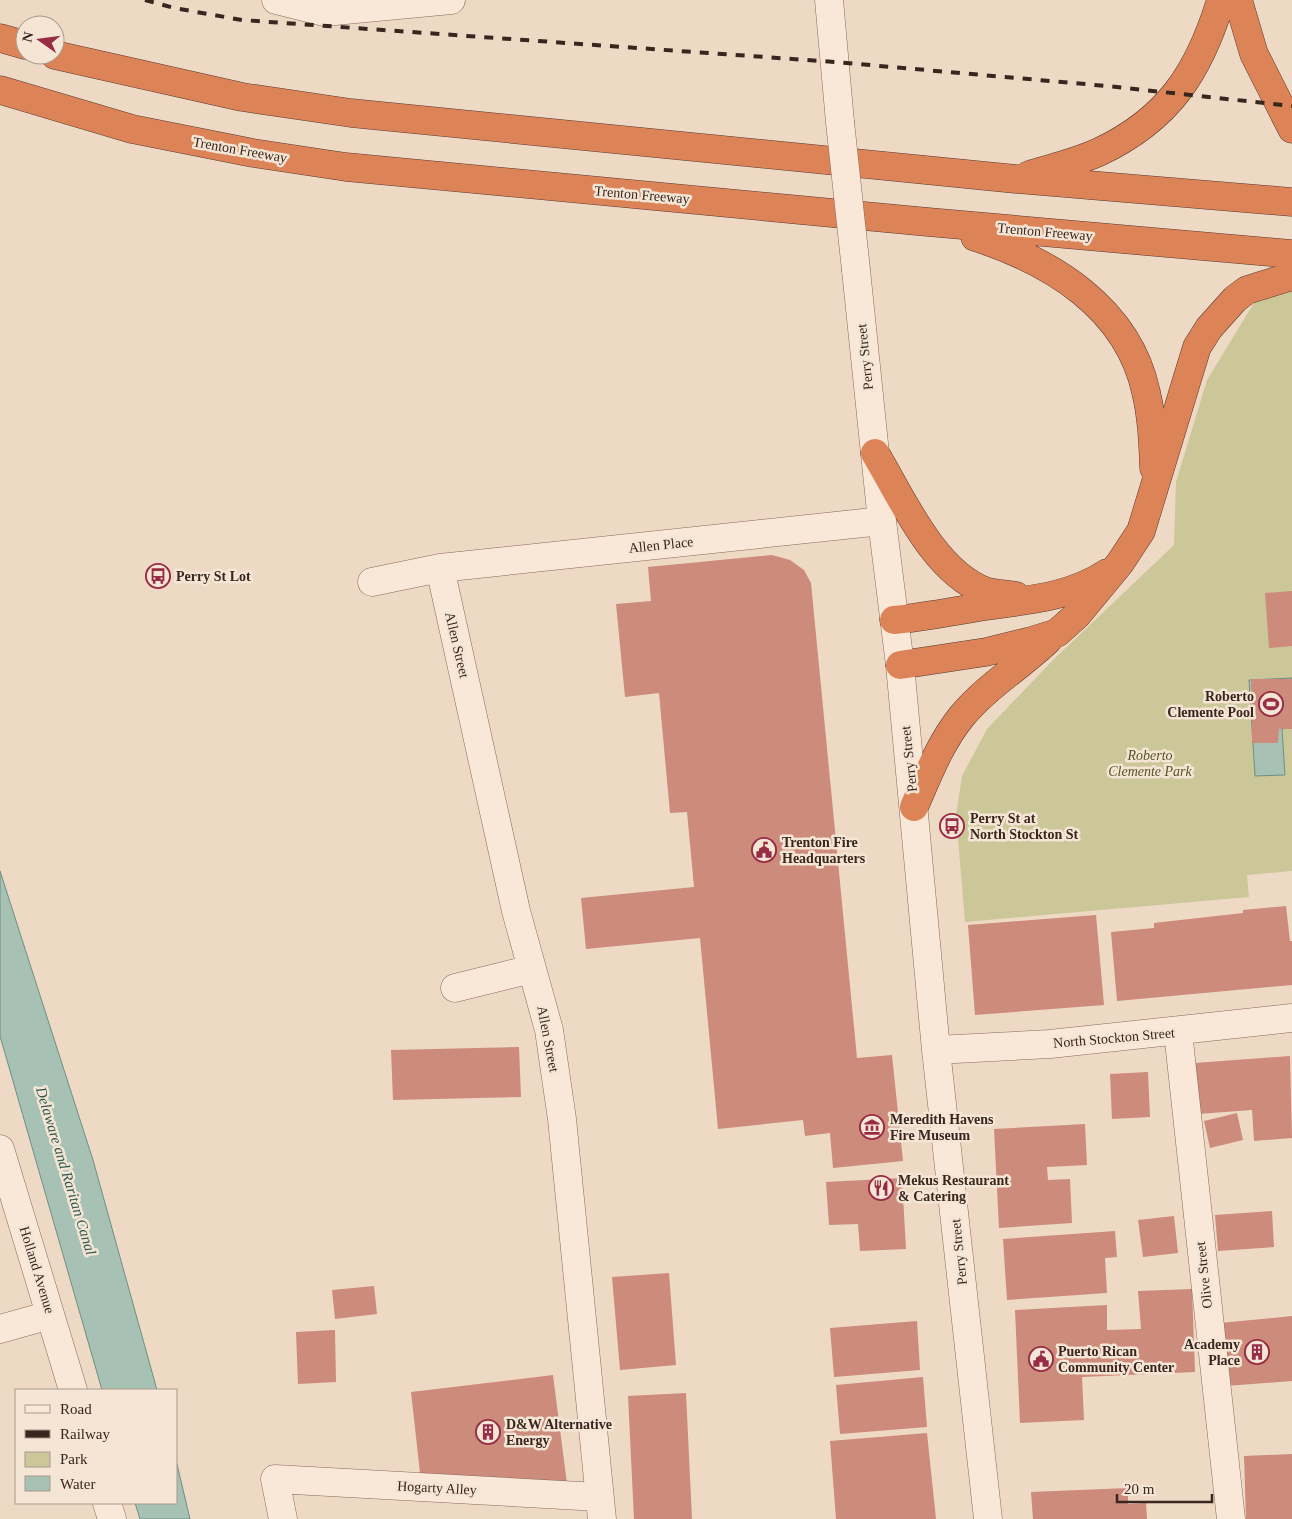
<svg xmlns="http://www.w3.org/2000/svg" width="1292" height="1519" font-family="'Times New Roman',serif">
	<rect width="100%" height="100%" fill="#eed9c5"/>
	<path fill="#ccc799" d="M1292 291V871L1247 875 1249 897 965 922 956 815 962 776 987 729 1054 659 1174 545 1176 482 1207 380 1260 293Z"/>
	<path fill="#a7c1b4" stroke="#6d9080" d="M1292 678V728L1282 729 1285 775 1255 776 1249 680Z
		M0 871 93 1160 157 1390H102L0 1036Z
		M176 1460 190 1519H140L135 1503H176Z"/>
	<path fill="#cc8b7b" d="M772 555 790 560 804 570 811 583 857 1058 892 1055 903 1161 833 1168 830 1133 805 1136 803 1120 718 1129 700 938 586 949 581 898 694 887 687 812 670 813 659 693 625 697 616 604 651 601 648 567Z
		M1292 591V646L1269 648 1265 593Z
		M1251 679H1292V729H1279L1278 743H1252Z
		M1286 906 1290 941H1292V985L1117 1001 1111 932 1154 928V923L1243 913V910Z
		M1096 915 1104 1005 975 1015 968 925Z
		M519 1047 521 1097 393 1100 391 1050Z
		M1290 1056 1292 1138 1254 1141 1252 1110 1198 1114 1195 1063Z
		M1148 1072 1150 1117 1112 1119 1110 1074Z
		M1237 1113 1243 1140 1210 1148 1204 1121Z
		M1085 1124 1087 1165 1047 1167 1048 1180 1070 1179 1072 1223 999 1228 994 1129Z
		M902 1178 906 1249 860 1251 858 1224 829 1225 826 1182Z
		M1272 1211 1274 1247 1218 1251 1215 1215Z
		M1174 1216 1178 1253 1143 1257 1138 1220Z
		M1115 1231 1117 1257 1105 1258 1107 1293 1007 1300 1003 1239Z
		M669 1273 676 1365 620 1370 612 1277Z
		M374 1286 377 1314 335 1319 332 1290Z
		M1192 1289 1195 1372 1082 1377 1084 1420 1020 1423 1015 1310 1107 1305V1330L1141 1329 1138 1291Z
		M1292 1316V1381L1226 1386 1220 1323Z
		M917 1321 920 1370 834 1377 830 1328Z
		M335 1330 336 1382 298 1384 296 1332Z
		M553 1375 567 1484 420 1473 411 1392Z
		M923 1377 927 1427 840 1434 836 1385Z
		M686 1393 692 1519H634L628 1396Z
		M927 1433 936 1519H836L830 1441Z
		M1292 1454V1519H1246L1244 1456Z
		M1128 1488V1504L1146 1503 1147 1519H1033L1031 1492Z"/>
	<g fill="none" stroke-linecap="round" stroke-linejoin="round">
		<defs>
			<path id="minor" d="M276 0 324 12 451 0
				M829 0 840 122
				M856 270 882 521 900 665 936 1050 988 1519
				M440 568 516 911 549 1030 562 1119 602 1519
				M372 582 440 568 882 521
				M455 988 532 969
				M1178 1032 1231 1519
				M936 1050 1050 1044 1292 1018
				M0 1149 73 1390
				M0 1329 50 1315
				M107 1503 112 1519
				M283 1519 275 1479 599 1497"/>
			<path id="highway" d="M1238 0 1254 54 1292 129
				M0 38 25 45
				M55 55 242 97 351 113 1016 179 1292 202
				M0 90 132 129 253 153 346 167 928 222 1292 254
				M1029 175C1052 168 1077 162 1099 152 1169 119 1199 72 1221 0
				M975 237C1051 261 1128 308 1146 392 1152 417 1153 443 1154 468
				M875 453C902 498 933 571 985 591 994 594 1006 594 1016 596
				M894 620C926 617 955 611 986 606 1028 600 1071 597 1107 573
				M900 665 986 652 1031 641 1057 633 1077 615 1120 563 1141 531 1189 373 1197 347 1209 328 1235 299 1247 290 1292 276
				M914 807C928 775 940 743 962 716 987 686 1021 666 1048 640"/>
		</defs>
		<use href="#minor" stroke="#89695b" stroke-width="29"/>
		<use href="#highway" stroke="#57392f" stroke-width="29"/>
		<use href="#minor" stroke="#f9e8d8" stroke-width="28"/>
		<use href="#highway" stroke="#dc8457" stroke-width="28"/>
		<path stroke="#39261f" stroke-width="4" stroke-dasharray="9 9" stroke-linecap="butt" d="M145 0 174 8 242 20 835 62 1107 86 1292 106"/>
		<defs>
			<path id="minor-bridge" d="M840 122 856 270"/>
		</defs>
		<use href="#minor-bridge" stroke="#89695b" stroke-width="29" stroke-linecap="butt"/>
		<use href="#minor-bridge" stroke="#f9e8d8" stroke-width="28"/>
	</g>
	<defs>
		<symbol id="bus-ring" viewBox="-11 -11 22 22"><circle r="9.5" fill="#f5e5d5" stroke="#972c44" stroke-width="1.5"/><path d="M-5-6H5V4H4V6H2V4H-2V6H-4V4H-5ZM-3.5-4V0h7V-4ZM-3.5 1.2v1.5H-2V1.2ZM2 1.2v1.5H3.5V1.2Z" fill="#972c44"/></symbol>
		<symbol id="stadium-ring" viewBox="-11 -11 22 22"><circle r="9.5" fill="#f5e5d5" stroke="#972c44" stroke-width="1.5"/><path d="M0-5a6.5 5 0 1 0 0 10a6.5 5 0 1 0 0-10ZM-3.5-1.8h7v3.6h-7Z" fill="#972c44"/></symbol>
		<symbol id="civic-ring" viewBox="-11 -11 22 22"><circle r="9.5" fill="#f5e5d5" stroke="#972c44" stroke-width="1.5"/><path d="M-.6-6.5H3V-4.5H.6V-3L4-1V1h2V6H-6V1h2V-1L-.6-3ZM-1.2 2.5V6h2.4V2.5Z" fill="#972c44"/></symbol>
		<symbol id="museum-ring" viewBox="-11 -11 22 22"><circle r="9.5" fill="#f5e5d5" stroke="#972c44" stroke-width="1.5"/><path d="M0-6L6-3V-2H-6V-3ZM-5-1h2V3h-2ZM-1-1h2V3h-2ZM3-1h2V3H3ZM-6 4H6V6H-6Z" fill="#972c44"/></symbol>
		<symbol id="restaurant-ring" viewBox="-11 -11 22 22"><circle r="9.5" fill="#f5e5d5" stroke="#972c44" stroke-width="1.5"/><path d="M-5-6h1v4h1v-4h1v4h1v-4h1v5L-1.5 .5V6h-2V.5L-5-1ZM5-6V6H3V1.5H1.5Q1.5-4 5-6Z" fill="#972c44"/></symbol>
		<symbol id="building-ring" viewBox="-11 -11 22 22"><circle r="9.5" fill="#f5e5d5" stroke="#972c44" stroke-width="1.5"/><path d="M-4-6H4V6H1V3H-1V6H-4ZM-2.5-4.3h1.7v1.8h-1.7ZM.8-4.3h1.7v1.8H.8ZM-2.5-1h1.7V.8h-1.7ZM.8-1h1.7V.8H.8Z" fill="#972c44"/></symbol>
	</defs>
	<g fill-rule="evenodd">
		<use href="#bus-ring" x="144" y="562" width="28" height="28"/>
		<use href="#stadium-ring" x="1257" y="690" width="28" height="28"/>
		<use href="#bus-ring" x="938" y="812" width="28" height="28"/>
		<use href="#civic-ring" x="750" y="836" width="28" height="28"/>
		<use href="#museum-ring" x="858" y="1113" width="28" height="28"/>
		<use href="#restaurant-ring" x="867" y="1174" width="28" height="28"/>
		<use href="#building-ring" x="1243" y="1338" width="28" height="28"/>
		<use href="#civic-ring" x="1027" y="1345" width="28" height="28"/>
		<use href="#building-ring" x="474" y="1418" width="28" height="28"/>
	</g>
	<g text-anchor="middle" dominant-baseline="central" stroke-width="5" stroke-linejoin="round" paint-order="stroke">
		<g font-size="14" fill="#39261f" stroke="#f5e5d5">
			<text transform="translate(240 150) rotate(10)">Trenton Freeway</text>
			<text transform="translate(642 195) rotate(5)">Trenton Freeway</text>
			<text transform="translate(1045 232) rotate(5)">Trenton Freeway</text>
			<text transform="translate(865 357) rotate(-96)">Perry Street</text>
			<text transform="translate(661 545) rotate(-6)">Allen Place</text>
			<text transform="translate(457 645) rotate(77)">Allen Street</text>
			<text transform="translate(909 759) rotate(-96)">Perry Street</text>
			<text transform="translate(1114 1038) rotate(-5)">North Stockton Street</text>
			<text transform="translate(548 1039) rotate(79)">Allen Street</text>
			<text transform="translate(959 1252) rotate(-96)">Perry Street</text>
			<text transform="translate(37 1270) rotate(73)">Holland Avenue</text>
			<text transform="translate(1204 1275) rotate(-96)">Olive Street</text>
			<text transform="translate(437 1488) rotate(3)">Hogarty Alley</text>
		</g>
		<g font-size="14" font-weight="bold" fill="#39261f" stroke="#f5e5d5" text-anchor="start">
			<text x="176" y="576">Perry St Lot</text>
			<text x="1254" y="696" text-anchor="end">Roberto<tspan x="1254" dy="16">Clemente Pool</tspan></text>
			<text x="970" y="818">Perry St at<tspan x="970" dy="16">North Stockton St</tspan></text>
			<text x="782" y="842">Trenton Fire<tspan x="782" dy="16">Headquarters</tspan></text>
			<text x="890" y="1119">Meredith Havens<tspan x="890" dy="16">Fire Museum</tspan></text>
			<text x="898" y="1180">Mekus Restaurant<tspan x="898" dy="16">&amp; Catering</tspan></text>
			<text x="1240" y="1344" text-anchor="end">Academy<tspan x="1240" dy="16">Place</tspan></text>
			<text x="1058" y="1351">Puerto Rican<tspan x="1058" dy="16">Community Center</tspan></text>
			<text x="506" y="1424">D&amp;W Alternative<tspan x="506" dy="16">Energy</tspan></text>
		</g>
		<g font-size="14" font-style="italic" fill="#545526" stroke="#f5e5d5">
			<text x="1150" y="755">Roberto<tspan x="1150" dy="16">Clemente Park</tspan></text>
		</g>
		<g font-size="15" font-style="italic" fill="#2e594d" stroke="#f5e5d5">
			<text transform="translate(66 1171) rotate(73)">Delaware and Raritan Canal</text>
		</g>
	</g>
	<rect x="15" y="1389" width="162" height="115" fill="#f5e5d5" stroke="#aa998c"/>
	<rect x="25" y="1405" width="25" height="8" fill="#f9e8d8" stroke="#aa998c"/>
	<text x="60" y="1414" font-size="15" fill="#39261f">Road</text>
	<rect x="25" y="1430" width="25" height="8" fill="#39261f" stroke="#aa998c"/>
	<text x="60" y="1439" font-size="15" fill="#39261f">Railway</text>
	<rect x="25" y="1452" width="25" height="15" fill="#ccc799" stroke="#aa998c"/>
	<text x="60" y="1464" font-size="15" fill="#39261f">Park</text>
	<rect x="25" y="1476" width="25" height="15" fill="#a7c1b4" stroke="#aa998c"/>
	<text x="60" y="1489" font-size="15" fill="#39261f">Water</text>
	<g transform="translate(40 40) rotate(284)"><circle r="24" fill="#f5e5d5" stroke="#aa998c"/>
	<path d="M0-4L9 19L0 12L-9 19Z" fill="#972c44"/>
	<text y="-8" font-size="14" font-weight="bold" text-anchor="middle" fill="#39261f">N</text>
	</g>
	<path d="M1117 1494v8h95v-8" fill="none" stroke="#39261f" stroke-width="2.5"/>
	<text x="1124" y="1494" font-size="15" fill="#39261f" stroke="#f5e5d5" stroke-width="4" paint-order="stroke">20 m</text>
</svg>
